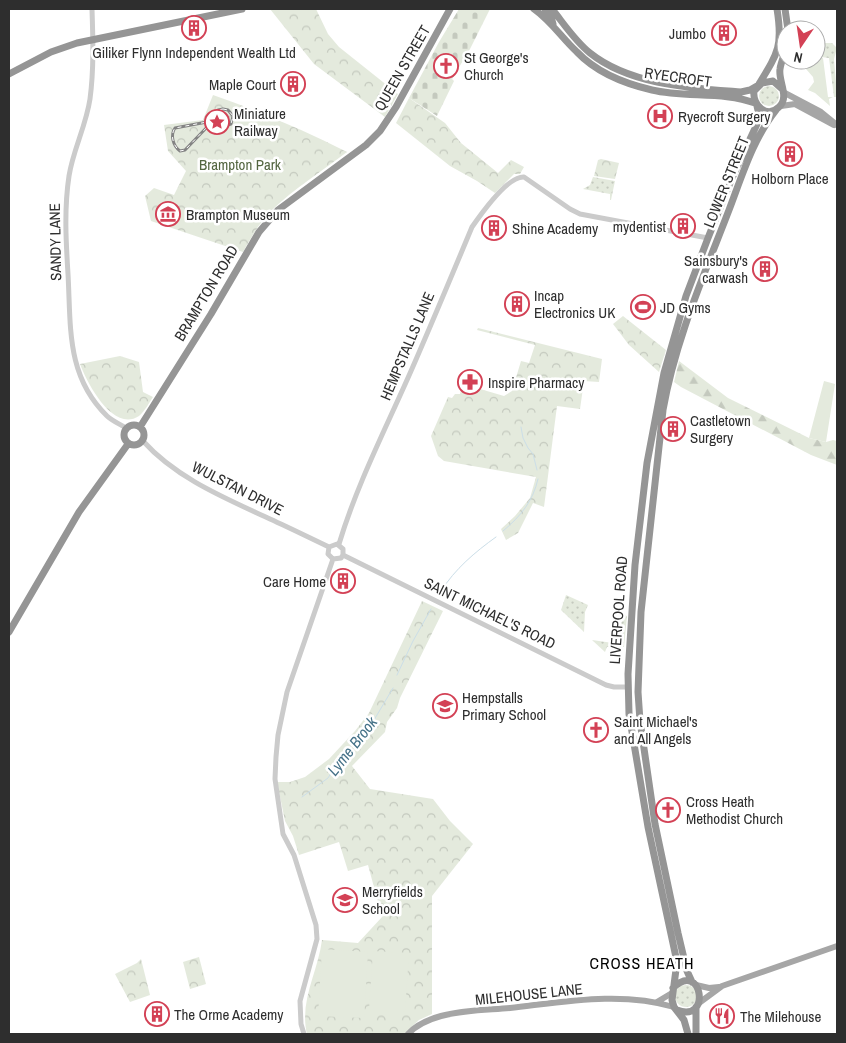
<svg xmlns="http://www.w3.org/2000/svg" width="846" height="1043" font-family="'Archivo Narrow',sans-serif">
	<defs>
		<pattern id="grass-dots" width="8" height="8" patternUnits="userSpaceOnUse" patternTransform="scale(1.25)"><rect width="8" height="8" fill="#e4eadd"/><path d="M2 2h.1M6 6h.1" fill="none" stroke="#c4c9be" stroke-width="1.8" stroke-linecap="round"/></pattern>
		<pattern id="forest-firs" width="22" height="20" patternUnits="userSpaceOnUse" patternTransform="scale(1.25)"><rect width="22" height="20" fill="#e4eadd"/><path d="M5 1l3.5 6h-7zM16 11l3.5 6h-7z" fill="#c4c9be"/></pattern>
		<pattern id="cemetery-stones" width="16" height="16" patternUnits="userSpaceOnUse" patternTransform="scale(1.25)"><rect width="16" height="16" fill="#e4eadd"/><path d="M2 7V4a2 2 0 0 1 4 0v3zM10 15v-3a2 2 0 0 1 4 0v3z" fill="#c4c9be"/></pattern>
		<pattern id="park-crowns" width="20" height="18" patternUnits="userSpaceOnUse" patternTransform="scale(1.25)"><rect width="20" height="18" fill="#e4eadd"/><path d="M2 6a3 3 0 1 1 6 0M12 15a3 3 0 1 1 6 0" fill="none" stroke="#c4c9be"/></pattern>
	</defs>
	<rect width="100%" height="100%" fill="#fff"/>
	<path fill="url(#grass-dots)" d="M823 43H832L837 48 834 59 837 95 836 97H834L829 58 821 57 816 58V45Z
		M759 96a10 10 0 1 1 20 0a10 10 0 1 1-20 0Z
		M593 177 615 181 611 200H610V194L583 189 590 185Z
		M566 595 588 605 585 612 584 632 561 610Z
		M622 614 627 616 624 647H607L605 652 592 640 620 644Z
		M675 996a11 11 0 1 1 22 0a11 11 0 1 1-22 0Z"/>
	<path fill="url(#forest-firs)" d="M679 361 728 398 809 438 826 442 833 440 837 441V465L811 455 681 387 674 382Z"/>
	<path fill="url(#cemetery-stones)" d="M459 9H490L470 49 452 79 454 81 437 116 409 98 439 42Z"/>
	<path fill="url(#park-crowns)" d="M270 9H316L328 34 339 47 398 94 385 117 314 64Z
		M213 95C259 111 304 130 347 152 322 171 295 188 272 210 260 222 251 237 243 252L151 221 145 196 154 188 174 195 186 171 168 151 164 125 203 120Z
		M409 98 445 123 461 143 498 173 511 160 524 167 520 174H514L495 193 477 181 450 166 396 123Z
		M601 159 619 163 615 179 594 176 598 160Z
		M623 316 666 350 659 372 629 345 613 324Z
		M478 328 602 359 599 382 584 381 580 409 557 406 544 507 533 503 518 533 506 540 501 529 515 516 530 498 536 477 444 461 438 456 431 436 448 397 452 398 455 394H460L463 384 504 396 512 391 521 361 529 363 535 345 477 330Z
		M120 356 139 362 143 392 153 397C149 403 145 411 139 416 113 433 87 383 80 364Z
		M422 601 443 611 400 698 397 708 387 722 385 732 352 766 370 789 433 799 450 821 473 844 432 896V1014L419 1020 404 1034H307C299 1001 318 972 322 940L358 943 382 917 368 865 348 871 339 842 299 855 293 836 285 821 277 782H290L305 777 329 759 355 731 369 713Z
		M199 957 206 984 190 989 183 962Z
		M141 959 150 995 130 1002 115 974 137 963Z"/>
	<path fill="#e4eadd" d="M819 57 823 58 828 97H833L829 99 830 106 815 93 808 90 814 82 813 77 806 69Z
		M824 381 835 384 826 442 809 438Z
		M322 949 368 952 364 1018 318 1016Z
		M373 951 409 953 405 1012 369 1010Z"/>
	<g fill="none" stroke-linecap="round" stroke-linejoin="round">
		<path stroke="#cbdee8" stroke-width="1" d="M521 427 523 438 528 448 533 454 537 470
			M503 531C521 516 533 501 538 479
			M441 591C455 569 475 552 496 537
			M397 675 413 641 431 609
			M302 797 328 778 340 758 374 720 393 688"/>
		<path stroke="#cbcbcb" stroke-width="5" d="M92 9C93 39 94 69 90 99 86 126 73 150 69 176 64 209 66 242 68 274 71 327 66 376 107 416 112 421 120 424 126 428
			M143 441C176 478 225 498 270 519 290 528 310 538 329 547
			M339 544C357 484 386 428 411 371 432 323 452 275 472 227 481 214 508 176 524 177L570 209 580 214 708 238
			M329 547 337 544 343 549V555L341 558 333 559
			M329 547 328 554 333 559
			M343 555 606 685 614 687H627
			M304 1034 301 1024 300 1001 317 939 316 925 294 855 283 834 275 779 276 757 278 735 287 692 333 559"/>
		<path stroke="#a6a6a6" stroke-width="6" d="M783 92 821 112 837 125
			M781 106 795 104 834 125
			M696 985 709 988 719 987
			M657 1002 672 993
			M699 1003 722 986 837 946
			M408 1034C416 1025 430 1019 441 1016 463 1010 488 1010 510 1008 564 1002 621 991 674 1007"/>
		<path stroke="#959595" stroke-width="7" d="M534 9C551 21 562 38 577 52 596 72 626 84 652 90 685 98 723 91 755 103
			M545 9 551 17 553 24
			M552 9C564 24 575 41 590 53 630 85 691 88 741 92L750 90 757 86
			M785 9 788 30
			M9 74 51 52 77 43 242 9
			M759 84C778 53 783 46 777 9
			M782 89 773 81 762 83 754 91C752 105 767 119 779 107 790 97 778 81 780 69 781 62 784 56 786 50
			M124 435a10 10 0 1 1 20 0a10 10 0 1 1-20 0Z
			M140 427 211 314 259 232 278 210 366 145 380 131 396 107 450 9
			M9 632 79 512 128 444
			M692 982 687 971 678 933 655 824 640 721 638 692 641 612 663 410C675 341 704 275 729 210 742 176 753 139 776 110
			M673 988C702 959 712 1024 677 1010
			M688 1034 684 1020 674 1007 672 1000 677 962 648 827 629 714 628 674 635 565 647 463 664 373 686 296 708 238 732 178 757 124 759 115 757 106
			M696 1034V1007"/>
		<defs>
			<path id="rail" d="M223 109 228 110 233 116 231 124 224 126 210 124 185 150 180 151C173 146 170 135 175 128L207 122 218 110Z"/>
		</defs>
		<use href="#rail" stroke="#838383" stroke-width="3"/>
		<use href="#rail" stroke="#fff" stroke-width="1" stroke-dasharray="4" stroke-linecap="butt"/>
	</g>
	<defs>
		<symbol id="building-ring" viewBox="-11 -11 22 22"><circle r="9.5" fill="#fff" stroke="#d34155" stroke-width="1.5"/><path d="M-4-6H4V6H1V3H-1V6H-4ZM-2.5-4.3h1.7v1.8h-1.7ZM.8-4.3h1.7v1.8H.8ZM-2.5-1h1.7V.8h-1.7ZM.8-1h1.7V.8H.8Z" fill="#d34155"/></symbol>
		<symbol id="church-ring" viewBox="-11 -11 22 22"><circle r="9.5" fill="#fff" stroke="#d34155" stroke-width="1.5"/><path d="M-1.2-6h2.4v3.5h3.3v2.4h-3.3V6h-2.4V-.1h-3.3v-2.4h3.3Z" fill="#d34155"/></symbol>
		<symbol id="hospital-ring" viewBox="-11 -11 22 22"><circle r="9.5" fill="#fff" stroke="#d34155" stroke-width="1.5"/><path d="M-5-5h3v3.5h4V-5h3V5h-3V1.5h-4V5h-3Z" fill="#d34155"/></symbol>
		<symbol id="sight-ring" viewBox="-11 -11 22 22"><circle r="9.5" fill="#fff" stroke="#d34155" stroke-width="1.5"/><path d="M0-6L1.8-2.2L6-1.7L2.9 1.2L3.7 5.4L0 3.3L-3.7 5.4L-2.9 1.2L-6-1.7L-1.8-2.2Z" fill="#d34155"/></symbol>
		<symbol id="museum-ring" viewBox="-11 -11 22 22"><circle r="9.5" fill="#fff" stroke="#d34155" stroke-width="1.5"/><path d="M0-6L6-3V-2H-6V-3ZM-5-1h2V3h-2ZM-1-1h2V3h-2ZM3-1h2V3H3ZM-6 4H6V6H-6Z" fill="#d34155"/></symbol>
		<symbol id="stadium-ring" viewBox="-11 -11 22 22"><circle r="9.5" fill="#fff" stroke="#d34155" stroke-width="1.5"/><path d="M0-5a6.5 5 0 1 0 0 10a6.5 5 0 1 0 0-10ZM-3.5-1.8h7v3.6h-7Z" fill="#d34155"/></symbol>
		<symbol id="pharmacy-ring" viewBox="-11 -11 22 22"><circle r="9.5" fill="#fff" stroke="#d34155" stroke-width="1.5"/><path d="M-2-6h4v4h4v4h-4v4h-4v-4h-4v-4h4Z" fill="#d34155"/></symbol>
		<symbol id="school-ring" viewBox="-11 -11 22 22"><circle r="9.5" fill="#fff" stroke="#d34155" stroke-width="1.5"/><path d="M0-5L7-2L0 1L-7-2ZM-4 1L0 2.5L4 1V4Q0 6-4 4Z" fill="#d34155"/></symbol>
		<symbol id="restaurant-ring" viewBox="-11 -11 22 22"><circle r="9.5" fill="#fff" stroke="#d34155" stroke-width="1.5"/><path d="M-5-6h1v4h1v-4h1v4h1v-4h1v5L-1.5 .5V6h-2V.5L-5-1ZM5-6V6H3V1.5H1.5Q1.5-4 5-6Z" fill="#d34155"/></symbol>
	</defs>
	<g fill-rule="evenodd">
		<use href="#building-ring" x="180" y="14" width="28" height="28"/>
		<use href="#building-ring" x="710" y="19" width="28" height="28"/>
		<use href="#church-ring" x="432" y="52" width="28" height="28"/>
		<use href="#building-ring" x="279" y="70" width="28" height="28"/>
		<use href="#hospital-ring" x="646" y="102" width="28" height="28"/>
		<use href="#sight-ring" x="203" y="108" width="28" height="28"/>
		<use href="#building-ring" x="776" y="140" width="28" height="28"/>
		<use href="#museum-ring" x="154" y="200" width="28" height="28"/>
		<use href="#building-ring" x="669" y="212" width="28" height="28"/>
		<use href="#building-ring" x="480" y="214" width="28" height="28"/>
		<use href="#building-ring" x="751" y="255" width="28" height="28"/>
		<use href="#building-ring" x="503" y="290" width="28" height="28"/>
		<use href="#stadium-ring" x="629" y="293" width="28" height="28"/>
		<use href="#pharmacy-ring" x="456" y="368" width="28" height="28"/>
		<use href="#building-ring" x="659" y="415" width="28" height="28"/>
		<use href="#building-ring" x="329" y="567" width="28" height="28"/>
		<use href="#school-ring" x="431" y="692" width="28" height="28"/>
		<use href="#church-ring" x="582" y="716" width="28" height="28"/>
		<use href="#church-ring" x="654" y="796" width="28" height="28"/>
		<use href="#school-ring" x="331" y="886" width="28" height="28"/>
		<use href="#building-ring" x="143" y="1000" width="28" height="28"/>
		<use href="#restaurant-ring" x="708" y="1002" width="28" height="28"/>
	</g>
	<g text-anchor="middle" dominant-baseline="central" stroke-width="5" stroke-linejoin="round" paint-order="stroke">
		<g font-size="15" fill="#2e2e2e" stroke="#fff" text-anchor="start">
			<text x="706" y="33" text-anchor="end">Jumbo</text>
			<text x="194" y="52" text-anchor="middle">Giliker Flynn Independent Wealth Ltd</text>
			<text x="464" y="57">St George's<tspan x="464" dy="17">Church</tspan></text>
			<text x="276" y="84" text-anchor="end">Maple Court</text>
			<text x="234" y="113">Miniature<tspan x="234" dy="17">Railway</tspan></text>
			<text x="678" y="116">Ryecroft Surgery</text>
			<text x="790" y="178" text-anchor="middle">Holborn Place</text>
			<text x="186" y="214">Brampton Museum</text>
			<text x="666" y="226" text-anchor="end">mydentist</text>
			<text x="512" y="228">Shine Academy</text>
			<text x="748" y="260" text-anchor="end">Sainsbury's<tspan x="748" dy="17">carwash</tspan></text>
			<text x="534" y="295">Incap<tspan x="534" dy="17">Electronics UK</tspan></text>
			<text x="660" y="307">JD Gyms</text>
			<text x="488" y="382">Inspire Pharmacy</text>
			<text x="690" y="420">Castletown<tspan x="690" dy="17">Surgery</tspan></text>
			<text x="326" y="581" text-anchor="end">Care Home</text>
			<text x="462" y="697">Hempstalls<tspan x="462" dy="17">Primary School</tspan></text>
			<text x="614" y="721">Saint Michael's<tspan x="614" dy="17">and All Angels</tspan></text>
			<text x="686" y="801">Cross Heath<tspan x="686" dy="17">Methodist Church</tspan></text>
			<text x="362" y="891">Merryfields<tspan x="362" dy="17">School</tspan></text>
			<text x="174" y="1014">The Orme Academy</text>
			<text x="740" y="1016">The Milehouse</text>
		</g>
		<g font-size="15" fill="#2e2e2e" stroke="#fff">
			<text transform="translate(402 68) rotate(-60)">QUEEN STREET</text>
			<text transform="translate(678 77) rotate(8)">RYECROFT</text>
			<text transform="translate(726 182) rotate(-68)">LOWER STREET</text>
			<text transform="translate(55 242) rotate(-91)">SANDY LANE</text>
			<text transform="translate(206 293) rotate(-59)">BRAMPTON ROAD</text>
			<text transform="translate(407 346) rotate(-67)">HEMPSTALLS LANE</text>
			<text transform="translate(238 488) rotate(27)">WULSTAN DRIVE</text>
			<text transform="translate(618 610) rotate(-86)">LIVERPOOL ROAD</text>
			<text transform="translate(490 613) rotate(26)">SAINT MICHAEL'S ROAD</text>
			<text transform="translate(529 994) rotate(-6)">MILEHOUSE LANE</text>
		</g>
		<g font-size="15" fill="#536540" stroke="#fff">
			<text x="240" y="164">Brampton Park</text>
		</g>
		<g font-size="16" font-style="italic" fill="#447187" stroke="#fff">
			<text transform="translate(352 746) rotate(-52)">Lyme Brook</text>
		</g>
		<g font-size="16" letter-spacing="1" fill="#000" stroke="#fff">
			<text x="642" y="963">CROSS HEATH</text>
		</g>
	</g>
	<rect width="846" height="1043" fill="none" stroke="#2e2e2e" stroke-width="20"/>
	<g transform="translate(801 45) rotate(193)"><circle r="24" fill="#ffffff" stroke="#ababab"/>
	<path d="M0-4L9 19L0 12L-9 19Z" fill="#d34155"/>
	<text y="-8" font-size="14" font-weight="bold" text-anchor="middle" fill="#2e2e2e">N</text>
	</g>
</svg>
